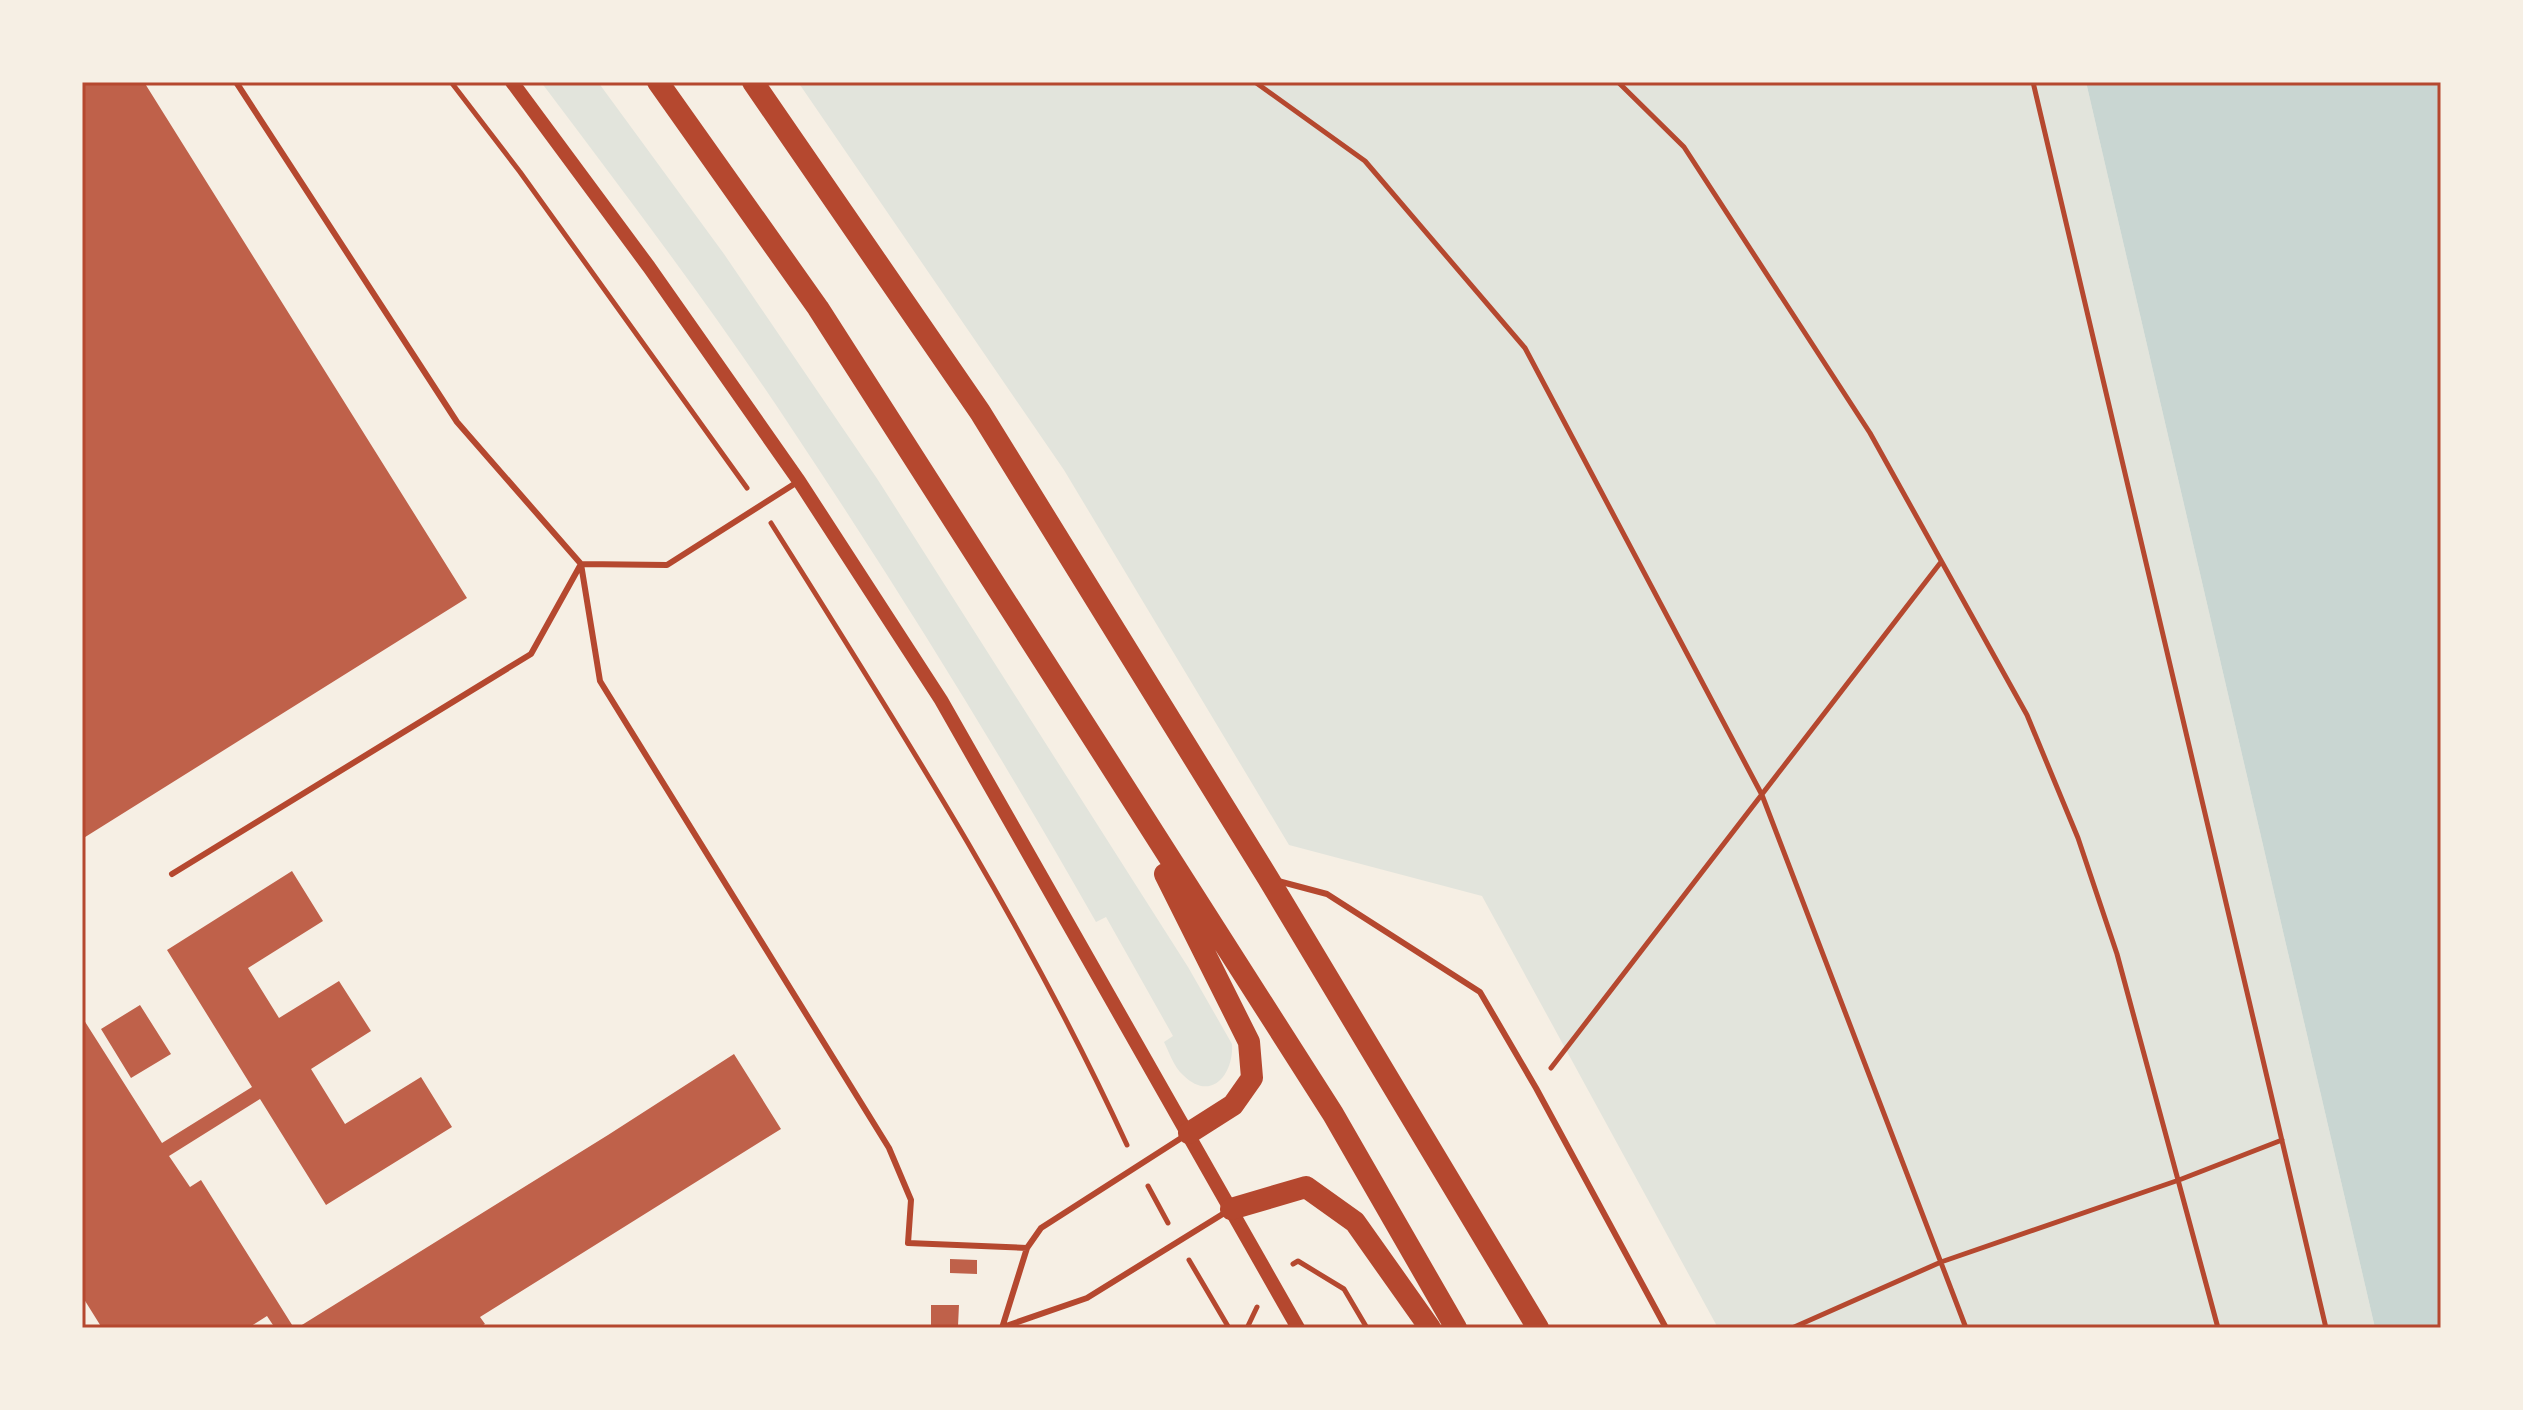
<svg xmlns="http://www.w3.org/2000/svg" width="2523" height="1410" font-family="'Public Sans',sans-serif">
	<rect width="100%" height="100%" fill="#f6efe4"/>
	<path fill="#e2e4dc" d="M541 82H598L724 254 878 480 1188 967 1232 1044C1234 1074 1211 1103 1183 1075 1174 1067 1169 1052 1164 1042L1173 1036 1106 917 1096 922C1000 753 898 588 790 426 712 308 626 195 541 82Z
		M798 82H2086L2375 1328H1718L1482 896 1289 845 1064 470Z"/>
	<path fill="#c9d6d2" d="M2086 82H2441V1328H2375Z"/>
	<path fill="#bf614a" d="M82 82H144L467 598 82 839Z
		M292 871 323 921 248 968 279 1018 339 981 371 1031 311 1069 345 1124 421 1077 452 1127 326 1205 260 1099 169 1156 190 1187 201 1180 294 1328H275L267 1316 248 1328H102L82 1296V1017L162 1143 252 1087 167 950Z
		M140 1005 171 1054 131 1078 101 1029Z
		M734 1054 781 1129 480 1317 485 1324 478 1328H297L608 1135Z
		M950 1259 977 1260V1274L950 1273Z
		M931 1305H959L958 1326 931 1325Z"/>
	<g fill="none" stroke-linecap="round" stroke-linejoin="round">
		<path stroke="#b5482f" stroke-width="5" d="M451 82 520 172 747 488
			M1255 82 1365 161 1525 348 1762 795 1966 1328
			M1618 82 1684 147 1870 433 2027 715 2078 838 2117 954 2218 1328
			M2033 82 2326 1328
			M771 523C898 725 1027 927 1127 1145
			M1551 1068 1941 562
			M1148 1186 1168 1223
			M1189 1260 1229 1328
			M1293 1264 1298 1261 1344 1289 1367 1328
			M1247 1328 1257 1307
			M1792 1328 1941 1262 2179 1180 2282 1140"/>
		<path stroke="#b5482f" stroke-width="6" d="M799 481 667 565 581 564 600 681 889 1148 911 1200 908 1243 1027 1248
			M172 874 531 654 581 564 457 422 236 82
			M1278 881 1327 894 1480 992 1536 1088 1666 1328
			M1003 1327 1087 1298 1226 1212
			M1002 1328 1027 1248 1041 1228 1186 1135"/>
		<path stroke="#b5482f" stroke-width="14" d="M512 82 649 267 799 481 941 700 1298 1328"/>
		<path stroke="#b5482f" stroke-width="22" d="M658 82 818 308 1111 766 1333 1114 1456 1328
			M753 82 980 412 1268 878 1538 1328
			M1165 874 1249 1042 1252 1078 1233 1105 1189 1133
			M1231 1209 1306 1187 1355 1222 1430 1328"/>
	</g>
	<rect width="2523" height="1410" fill="none" stroke="#f6efe4" stroke-width="168"/>
	<rect x="84" y="84" width="2355" height="1242" fill="none" stroke="#b5482f" stroke-width="3"/>
</svg>
